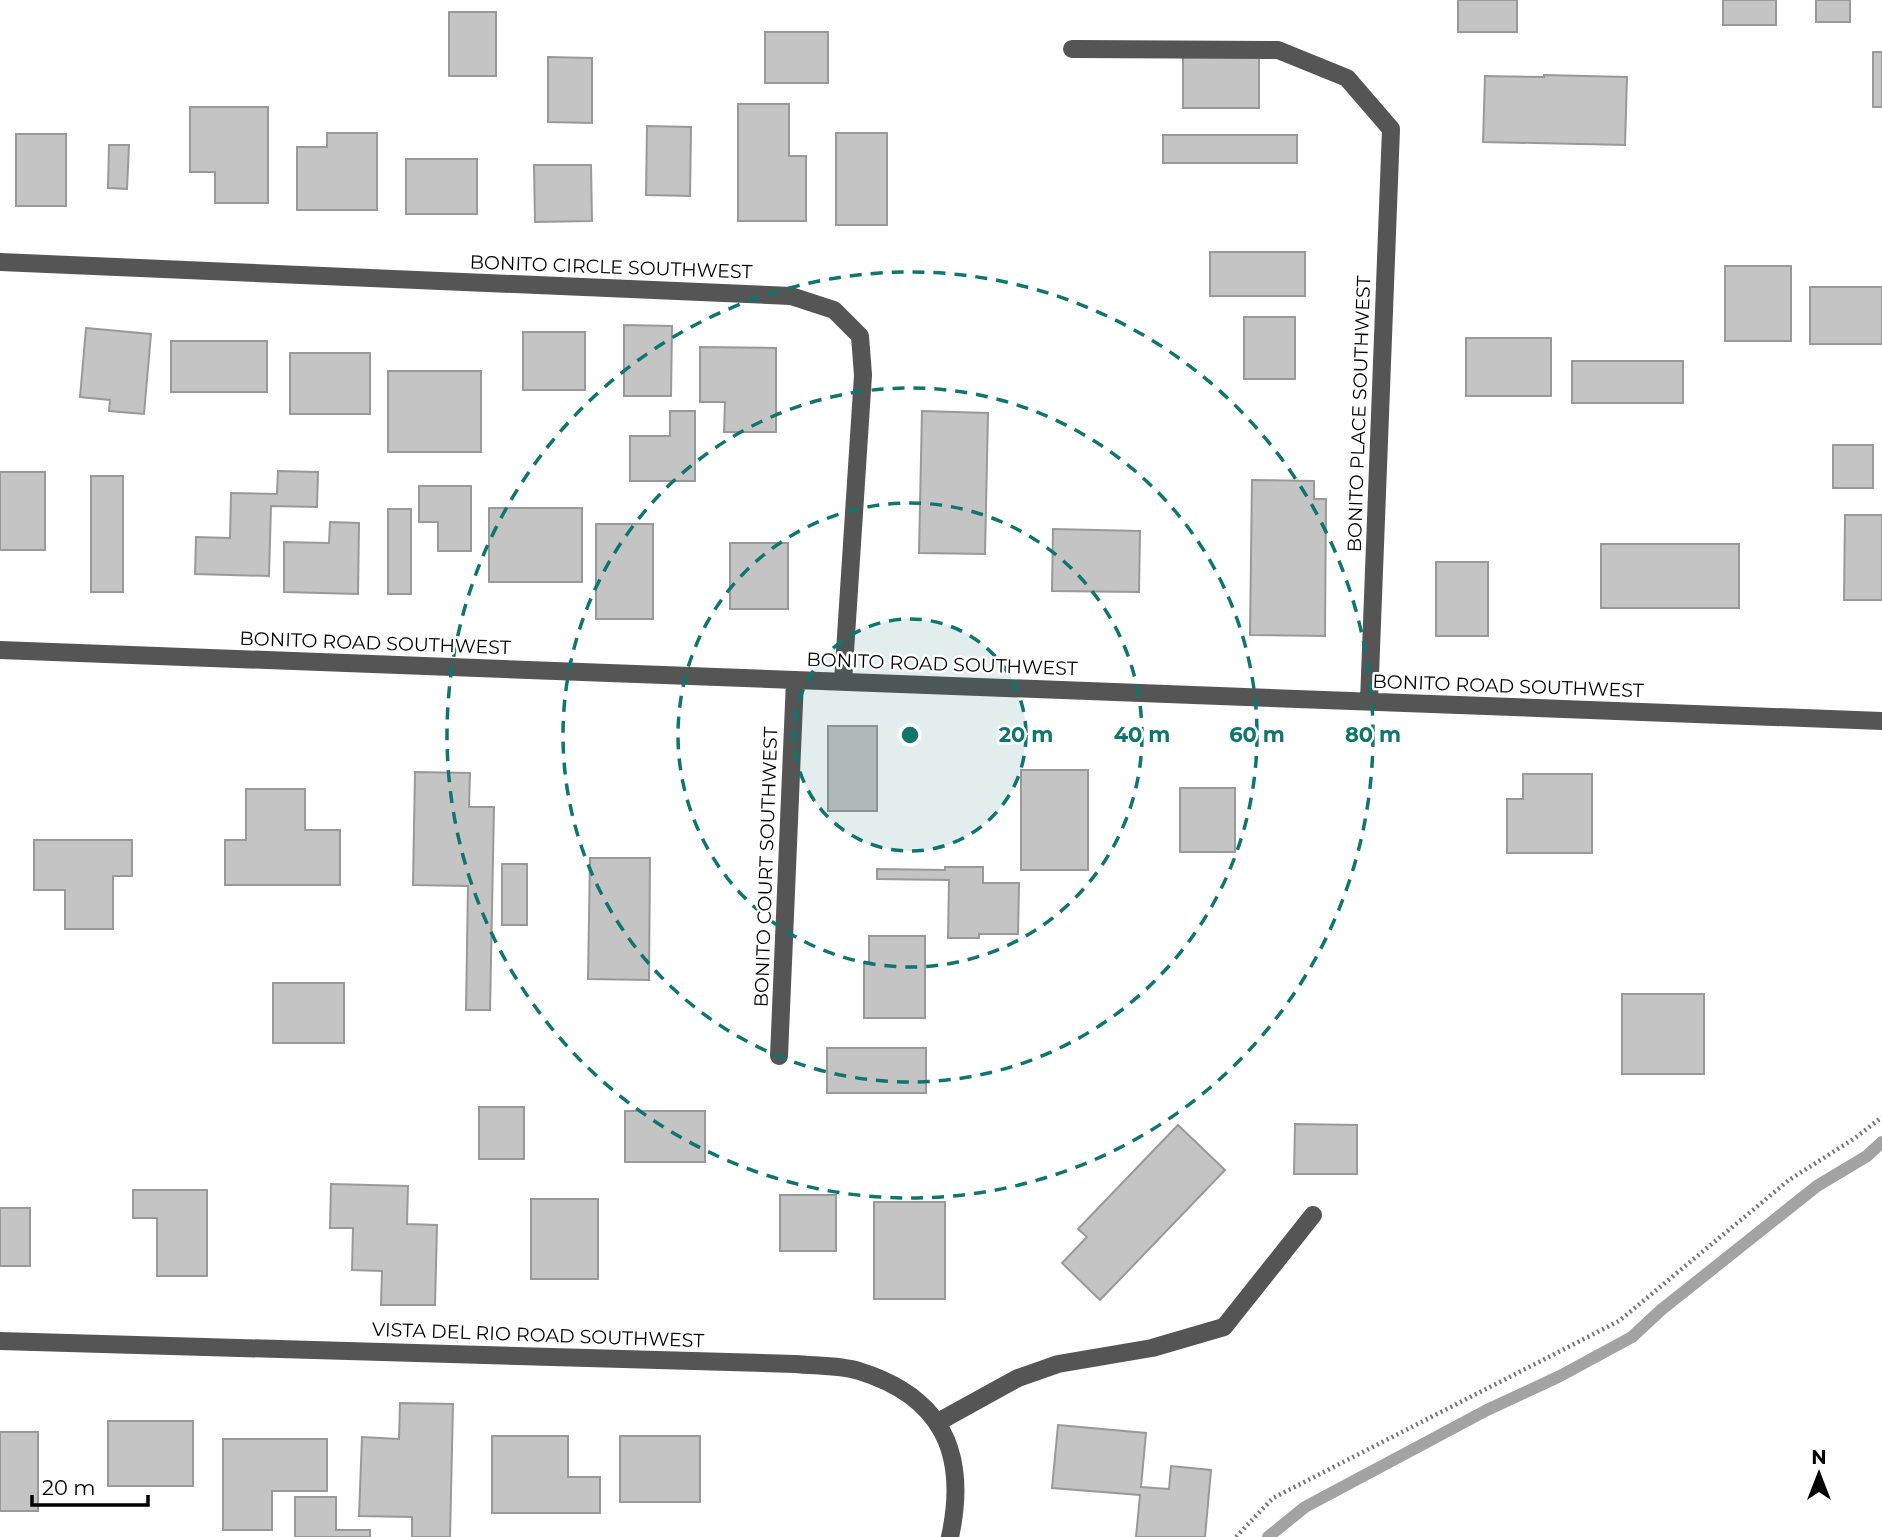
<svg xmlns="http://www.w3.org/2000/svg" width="1882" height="1537" font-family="Montserrat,sans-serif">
	<rect width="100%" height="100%" fill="#fff"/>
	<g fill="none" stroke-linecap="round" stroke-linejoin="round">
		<path stroke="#a3a3a3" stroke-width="12" d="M1268 1537 1305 1507 1487 1410 1560 1376 1632 1337 1661 1310 1817 1186 1867 1156 1882 1142"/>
	</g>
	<path fill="#c4c4c4" stroke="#999" stroke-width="2" d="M1458 0H1517V32H1458Z
		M1723 0H1776V25H1723Z
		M1816 0H1850V22H1816Z
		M449 12H496V76H449Z
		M765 32H828V83H765Z
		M1873 52H1882V107H1873Z
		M1183 55H1259V108H1183Z
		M548 57 592 58V123L548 122Z
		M1544 75 1627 77 1625 145 1483 142 1485 76 1544 77Z
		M738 104H789V156H806V221H738Z
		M190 107H268V203H215V172H190Z
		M647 126 691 127 690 196 646 195Z
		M327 133H377V210H297V147H327Z
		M836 133H887V225H836Z
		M16 134H66V206H16Z
		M1163 135H1297V163H1163Z
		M109 145H129L127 189 108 188Z
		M406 159H477V214H406Z
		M534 165H591L592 221 535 222Z
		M1210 252H1305V296H1210Z
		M1725 266H1791V341H1725Z
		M1810 287H1882V344H1810Z
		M1244 317H1295V379H1244Z
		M624 325 672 326 671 396H624Z
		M86 328 151 334 144 414 109 411 110 400 80 397Z
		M523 332H585V390H523Z
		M1466 338H1551V396H1466Z
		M171 341H267V392H171Z
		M700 347 776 348V432H724L725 402H700Z
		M290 353H370V414H290Z
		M1572 361H1683V403H1572Z
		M388 371H481V452H388Z
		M670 411H695V481H630V436H670Z
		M922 411 988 413 985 554 919 553Z
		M1833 445H1873V488H1833Z
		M278 471 318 472 317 507 271 506 269 576 195 574 196 537 230 538 231 493 277 494Z
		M0 472H45V550H0Z
		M91 476H123V592H91Z
		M1252 480 1314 481V499H1326L1325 636 1250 635Z
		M419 486H471V551H438V522H419Z
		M489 508H582V582H489Z
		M388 509H411V594H388Z
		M1845 515H1882V600H1844Z
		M330 522 359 523 358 594 284 592V542L329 543Z
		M596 524H653V619H596Z
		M1053 529 1140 531 1139 592 1052 591Z
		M730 543H788V609H730Z
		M1601 544H1739V608H1601Z
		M1436 562H1488V636H1436Z
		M828 726H877V811H828Z
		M1021 770H1088V870H1021Z
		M415 772 470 773 469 807H494L490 1010H466L468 886 413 885Z
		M1523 774H1592V853H1507V799H1523Z
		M1180 788H1235V852H1180Z
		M246 789H305V830H340V885H225V840H246Z
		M34 840H132V876H113V929H65V890H34Z
		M590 858H650L649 980 588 979Z
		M502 864H527V925H502Z
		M945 867H983V883H1019L1018 934H979V938H948L949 880 877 879V869L945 870Z
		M869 936H925V1018H864V962H869Z
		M273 983H344V1043H273Z
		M1622 994H1704V1074H1622Z
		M827 1048H926V1093H827Z
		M479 1107H524V1159H479Z
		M625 1111H705V1162H625Z
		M1295 1124 1357 1125V1174H1294Z
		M1178 1125 1225 1170 1100 1300 1062 1263 1087 1237 1078 1229Z
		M331 1184 408 1186 407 1224 437 1225 435 1305H381L382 1271 352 1270 353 1228H330Z
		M133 1190H207V1276H157V1218H133Z
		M780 1195H836V1251H780Z
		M531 1199H598V1279H531Z
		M874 1202H945V1299H874Z
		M0 1208H30V1266H0Z
		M400 1403 453 1404 450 1537H412V1517L359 1516 362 1437 399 1439Z
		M108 1421H193V1486H108Z
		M1058 1425 1146 1433 1141 1487 1169 1489 1171 1466 1211 1470 1205 1537H1136L1140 1495 1052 1488Z
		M0 1432H38V1511H0Z
		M492 1436H568V1477H600V1513H492Z
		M620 1436H700V1502H620Z
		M223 1439H327V1491H272V1530H223Z
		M295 1497H336V1530H370V1537H295Z"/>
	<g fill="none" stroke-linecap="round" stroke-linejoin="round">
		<path stroke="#777" stroke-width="4.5" stroke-dasharray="2 3.5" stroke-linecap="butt" d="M1236 1537 1273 1498 1619 1321 1789 1180 1855 1138 1882 1117"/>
		<path stroke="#555" stroke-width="18" d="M1072 49 1278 50 1347 78 1391 129 1369 701
			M0 262 791 296 834 310 860 336 863 375 843 682
			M0 650 1882 721
			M779 1056 795 680
			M0 1341 795 1364C816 1366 840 1365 859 1371 943 1397 968 1454 950 1537
			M938 1422 1018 1378 1058 1364 1152 1348 1224 1327 1313 1215"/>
	</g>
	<circle cx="910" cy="735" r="116" fill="#0f766e" fill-opacity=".12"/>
	<g fill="none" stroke="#0f766e" stroke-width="3.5" stroke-dasharray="12 9">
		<circle cx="910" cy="735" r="116"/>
		<circle cx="910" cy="735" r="232"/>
		<circle cx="910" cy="735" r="347"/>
		<circle cx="910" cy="735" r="463"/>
	</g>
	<g text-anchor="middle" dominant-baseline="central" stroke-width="5" stroke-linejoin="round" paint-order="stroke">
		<g font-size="19" fill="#000" stroke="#fff">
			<text transform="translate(611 267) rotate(2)">BONITO CIRCLE SOUTHWEST</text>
			<text transform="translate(1359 414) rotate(-88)">BONITO PLACE SOUTHWEST</text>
			<text transform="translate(375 643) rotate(2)">BONITO ROAD SOUTHWEST</text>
			<text transform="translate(942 664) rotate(2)">BONITO ROAD SOUTHWEST</text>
			<text transform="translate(1508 686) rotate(2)">BONITO ROAD SOUTHWEST</text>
			<text transform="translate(766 867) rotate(-88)">BONITO COURT SOUTHWEST</text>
			<text transform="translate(538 1335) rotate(2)">VISTA DEL RIO ROAD SOUTHWEST</text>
		</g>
	</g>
	<circle cx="910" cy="735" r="10" fill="#0f766e" stroke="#fff" stroke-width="3.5"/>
	<g font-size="21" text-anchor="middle" font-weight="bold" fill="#0f766e" stroke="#fff" stroke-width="5" stroke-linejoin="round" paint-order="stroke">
		<text x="1026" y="742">20 m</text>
		<text x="1142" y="742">40 m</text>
		<text x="1257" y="742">60 m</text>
		<text x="1373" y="742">80 m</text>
	</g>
	<g transform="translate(1819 1474)" stroke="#ffffff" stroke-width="5" paint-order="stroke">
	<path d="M0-5L12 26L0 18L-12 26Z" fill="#000000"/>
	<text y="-10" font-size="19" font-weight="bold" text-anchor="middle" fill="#000000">N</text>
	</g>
	<path d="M32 1495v10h116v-10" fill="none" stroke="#000000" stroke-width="3.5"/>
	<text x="42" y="1495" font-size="21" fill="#000000" stroke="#ffffff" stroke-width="5" paint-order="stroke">20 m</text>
</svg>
